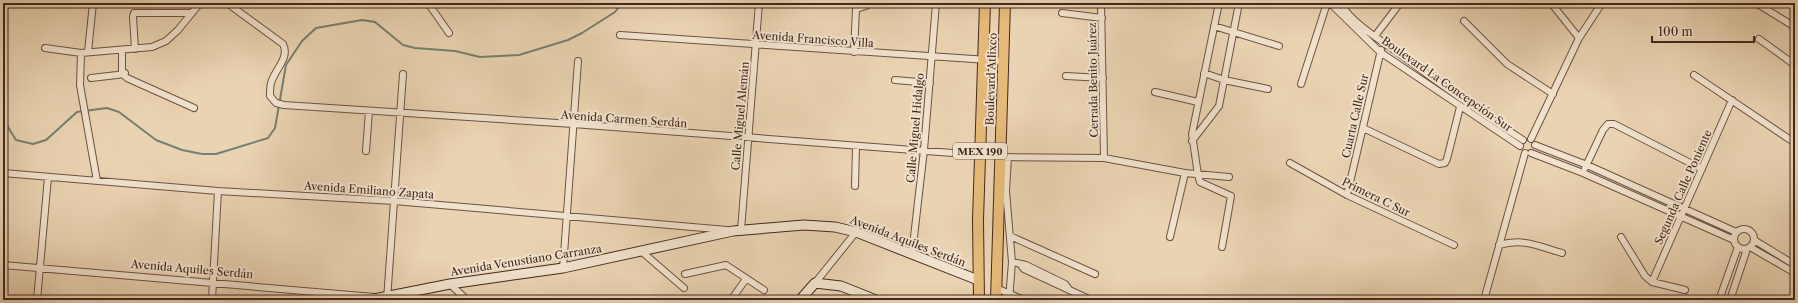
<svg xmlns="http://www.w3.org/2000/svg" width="1798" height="303" font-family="'Libre Caslon Text',serif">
	<rect width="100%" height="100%" fill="#ead3b2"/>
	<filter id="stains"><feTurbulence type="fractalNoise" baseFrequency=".005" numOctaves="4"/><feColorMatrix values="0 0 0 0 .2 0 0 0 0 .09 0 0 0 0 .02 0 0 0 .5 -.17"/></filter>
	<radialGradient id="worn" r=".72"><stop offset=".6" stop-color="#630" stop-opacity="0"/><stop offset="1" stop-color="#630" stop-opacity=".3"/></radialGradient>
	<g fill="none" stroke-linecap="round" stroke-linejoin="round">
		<path stroke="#777f70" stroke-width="2" d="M3 115 8 127 16 140 33 144 46 140 77 112 107 108 119 112 156 140 182 150 202 154H216L268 138 275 128 286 65 302 41 316 28 362 20 375 22 403 45 415 48 455 51 480 57 519 55 568 40 582 33 615 12 622 3"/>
		<defs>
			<path id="street" d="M227 3 283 44C290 58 275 69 271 83 270 87 270 92 270 96L276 103 284 105 573 124 979 155
				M428 3 449 33
				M1101 3 1104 158
				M1219 3 1192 134 1198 175 1200 182 1231 196 1222 247
				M1330 3 1380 52 1520 146
				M1340 3C1352 23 1380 40 1400 54 1440 84 1481 113 1523 140
				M1551 3 1579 38
				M1756 3 1795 27
				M1062 13 1102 18
				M1464 21 1507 64 1553 94
				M1214 26 1279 46
				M620 35 1003 61
				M1375 36 1400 3
				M1759 39 1795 65
				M45 48 81 53 152 47 166 41 178 30 200 3
				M135 49 133 17 134 13H192
				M122 50V74L127 78 194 108
				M88 52 93 3
				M854 52 856 9 866 6
				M81 53 80 85 97 181
				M1204 73 1224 80 1268 89
				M1694 75 1795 143
				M1066 76 1103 78
				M91 78 117 75 125 73
				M895 80 930 83
				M1301 84 1327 3
				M1155 92 1198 102
				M1363 128 1439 164 1445 163 1447 159 1460 107
				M1531 139 1579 38 1602 3
				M1192 141 1219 106 1239 3
				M1535 145 1587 165 1736 232
				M366 151 369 111
				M1531 153 1583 173 1734 240
				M1001 157 1104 158 1185 173 1229 177
				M1008 157 1006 191 1012 262 1009 300
				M1290 163 1347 195 1454 245
				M1585 168 1603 130 1608 124H1614L1702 169
				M3 173 218 191 394 201 727 230
				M855 186 856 147
				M1347 195 1381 50
				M1734 239a10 10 0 1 1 20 0a10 10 0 1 1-20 0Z
				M741 230 759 3
				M1010 236 1095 274
				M1170 237 1185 173
				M1621 237 1645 276 1652 282 1685 290
				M1754 240 1795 265
				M1499 245C1523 238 1538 246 1562 253
				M1750 247 1795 273
				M641 251 684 288
				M912 254 924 150 936 3
				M1012 262 1026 265 1065 284 1068 288
				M3 265 374 297
				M1021 265 1024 269 1091 300
				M563 268 578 61
				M685 274 726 265 764 290
				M1652 282 1732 100
				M815 283 856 232
				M450 284 467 300
				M996 288 1024 300
				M37 300 48 177
				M212 300 218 191
				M387 300 403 74
				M731 300 746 279
				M1484 300 1525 153
				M1719 300 1738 247
				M1730 300 1747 249"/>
			<path id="secondary" d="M369 300 450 284 563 268 733 231 804 225 835 227 856 232 978 280
				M800 300 815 283 841 286 876 300"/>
			<path id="primary" d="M979 300 978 220 985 3
				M996 300 1005 3"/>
		</defs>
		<use href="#street" stroke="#6d5242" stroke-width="8"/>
		<use href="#secondary" stroke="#43271d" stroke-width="11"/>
		<use href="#primary" stroke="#43271d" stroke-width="12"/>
		<use href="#street" stroke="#f1e2cd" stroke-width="6"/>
		<use href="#secondary" stroke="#f1e2cd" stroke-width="9"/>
		<use href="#primary" stroke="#e5ba79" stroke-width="10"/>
	</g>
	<g text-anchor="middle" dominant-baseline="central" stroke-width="4" stroke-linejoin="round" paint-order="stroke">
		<rect fill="#f1e2cd" stroke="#775f52" stroke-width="1" x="953" y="143" width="54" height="16" rx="3"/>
		<g font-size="10" font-weight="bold" fill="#43271d">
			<text x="980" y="151">MEX 190</text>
		</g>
		<g font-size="11" fill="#43271d" stroke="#f1e2cd">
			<text transform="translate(813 39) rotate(4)">Avenida Francisco Villa</text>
			<text transform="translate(991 79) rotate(-88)">Boulevard Atlixco</text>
			<text transform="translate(1093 80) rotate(-91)">Cerrada Benito Juárez</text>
			<text transform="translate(1447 84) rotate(35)">Boulevard La Concepción Sur</text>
			<text transform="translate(740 116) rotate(-85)">Calle Miguel Alemán</text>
			<text transform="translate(1355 116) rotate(-77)">Cuarta Calle Sur</text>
			<text transform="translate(624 119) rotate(4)">Avenida Carmen Serdán</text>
			<text transform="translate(915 128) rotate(-85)">Calle Miguel Hidalgo</text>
			<text transform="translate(1683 187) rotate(-66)">Segunda Calle Poniente</text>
			<text transform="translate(369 190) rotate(4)">Avenida Emiliano Zapata</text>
			<text transform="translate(1376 197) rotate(26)">Primera C Sur</text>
			<text transform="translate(908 241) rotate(21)">Avenida Aquiles Serdán</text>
			<text transform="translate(526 260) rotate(-9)">Avenida Venustiano Carranza</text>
			<text transform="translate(192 269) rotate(5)">Avenida Aquiles Serdán</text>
		</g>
	</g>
	<rect width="1798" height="303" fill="none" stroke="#ead3b2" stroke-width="16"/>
	<rect x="4" y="4" width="1790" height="295" fill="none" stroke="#43271d" stroke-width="2"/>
	<rect x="8" y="8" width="1782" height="287" fill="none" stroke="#43271d"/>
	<path d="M1652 36v6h102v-6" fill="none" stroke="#43271d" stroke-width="2"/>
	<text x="1658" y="36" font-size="12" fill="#43271d" stroke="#f1e2cd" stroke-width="3" paint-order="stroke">100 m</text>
	<rect width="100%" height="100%" filter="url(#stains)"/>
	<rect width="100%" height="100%" fill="url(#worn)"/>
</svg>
